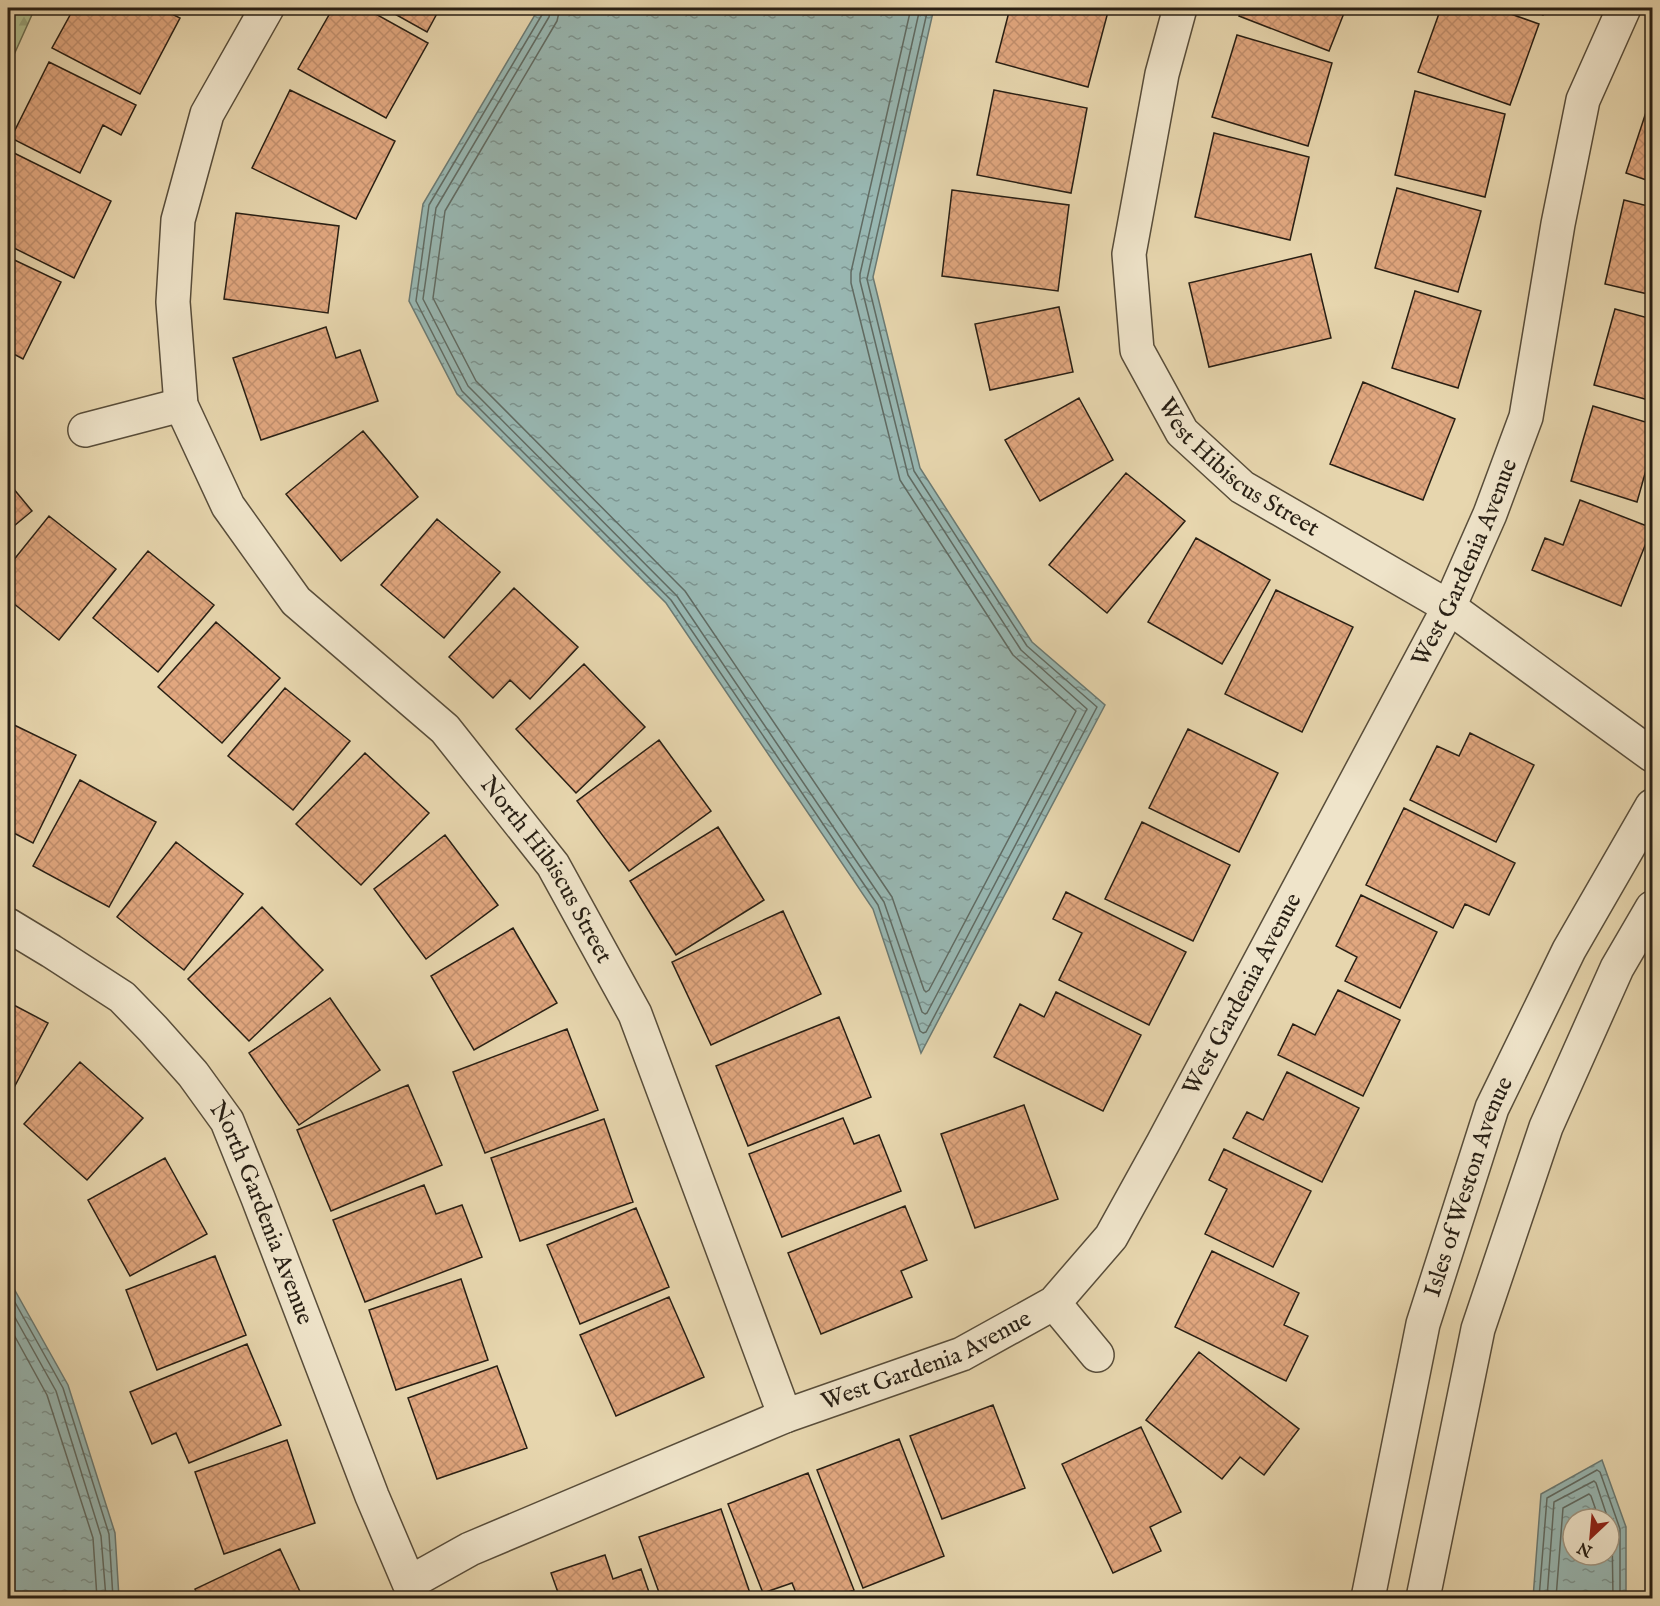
<svg xmlns="http://www.w3.org/2000/svg" width="1660" height="1606" font-family="'IM FELL English',serif">
	<defs>
		<pattern id="forest-firs" width="22" height="20" patternUnits="userSpaceOnUse" patternTransform="scale(1.5)"><rect width="22" height="20" fill="#b1be8e"/><path d="M5 1l3.5 6h-7zM16 11l3.5 6h-7z" fill="#98a37a"/></pattern>
		<pattern id="water-ripples" width="26" height="14" patternUnits="userSpaceOnUse" patternTransform="scale(1.5)"><rect width="26" height="14" fill="#98b7b2"/><path d="M2 4q2-2 4 0t4 0M15 11q2-2 4 0t4 0" fill="none" stroke="#7c9490"/></pattern>
		<pattern id="building-cross-hatch" width="8" height="8" patternUnits="userSpaceOnUse" patternTransform="scale(1.5)"><rect width="8" height="8" fill="#e1a77f"/><path d="M0 0l8 8M0 8l8-8" fill="none" stroke="#c18f6d"/></pattern>
	</defs>
	<rect width="100%" height="100%" fill="#e7d6ae"/>
	<filter id="stains"><feTurbulence type="fractalNoise" baseFrequency=".00333" numOctaves="4"/><feColorMatrix values="0 0 0 0 .2 0 0 0 0 .09 0 0 0 0 .02 0 0 0 .5 -.17"/></filter>
	<radialGradient id="worn" r=".72"><stop offset=".6" stop-color="#630" stop-opacity="0"/><stop offset="1" stop-color="#630" stop-opacity=".3"/></radialGradient>
	<path fill="url(#forest-firs)" stroke="#6c6e51" stroke-width="1.5" d="M8 8H35L8 68Z"/>
	<path fill="url(#water-ripples)" stroke="#6b7a73" stroke-width="1.5" fill-rule="evenodd" d="M539 8H934L873 277 920 468 1032 642 1105 705 921 1053 873 909 666 603 457 394 409 301 423 204Z
		M8 1278 68 1385 115 1533 119 1598H8Z
		M1602 1460 1626 1527V1598H1533L1541 1494ZM1573 1519H1609V1555H1573Z"/>
	<g fill="none" stroke-linecap="round" stroke-linejoin="round">
		<path stroke="#606b63" stroke-width="1.5" d="M543 8V13L429 205 416 301 462 391 671 600 878 905 920 1031 923 1033 926 1032 1097 707 1027 646 914 471 867 279 928 8
			M551 8 549 17 436 208 423 299 468 386 677 596 884 902 922 1012 925 1014 927 1013 1087 709 1021 650 908 475 860 281V274L920 8
			M560 8 557 21 445 211 433 298 476 381 685 591 892 897 924 990 926 992 929 990 1076 711 1013 655 900 480 851 283V272L911 8
			M8 1290 63 1388 109 1534 113 1598
			M8 1305 56 1391 101 1536 106 1598
			M8 1324 47 1395 93 1538 97 1598
			M1609 1521 1612 1530 1613 1598
			M1539 1598 1547 1498 1597 1470 1600 1472 1620 1529V1598
			M1547 1598 1554 1502 1594 1481 1596 1483 1608 1519
			M1556 1598 1563 1508 1589 1494 1591 1496 1599 1519"/>
	</g>
	<path fill="url(#building-cross-hatch)" stroke="#281f14" stroke-width="1.5" d="M74 8H160L180 18 140 94 52 48Z
		M333 8H365L428 43 386 118 298 69Z
		M384 8H440L427 32Z
		M1010 8H1109L1088 87 996 62Z
		M1242 8H1346L1329 51 1239 16Z
		M1441 8H1494L1539 24 1510 105 1418 72Z
		M1528 8H1547L1543 15Z
		M1237 35 1332 63 1308 146 1212 117Z
		M49 62 136 105 121 135 103 125 80 173 11 138Z
		M290 90 395 141 356 219 252 168Z
		M994 90 1087 108 1071 193 977 175Z
		M1415 91 1505 114 1485 197 1395 175Z
		M1652 94V182L1626 173Z
		M1214 133 1309 157 1290 240 1195 217Z
		M8 150 111 201 74 278 8 245Z
		M1397 188 1481 211 1458 292 1375 268Z
		M952 190 1069 205 1058 291 942 276Z
		M1624 200 1652 207V295L1605 284Z
		M236 213 339 226 328 313 224 299Z
		M1311 254 1331 338 1209 367 1189 283Z
		M8 257 61 282 23 359 8 351Z
		M1415 291 1481 311 1458 388 1392 368Z
		M1059 307 1073 372 990 390 975 324Z
		M1615 309 1652 319V401L1594 385Z
		M326 327 336 358 360 350 378 401 261 440 233 358Z
		M1363 382 1455 419 1423 500 1330 464Z
		M1079 398 1113 460 1040 501 1005 440Z
		M1593 406 1652 424V449L1637 502 1571 481Z
		M363 431 418 497 341 561 286 494Z
		M1126 473 1185 521 1107 613 1049 565Z
		M8 482 32 511 8 531Z
		M1580 500 1652 528 1621 606 1532 570 1545 538 1563 545Z
		M49 516 116 569 59 640 8 599V567Z
		M437 519 500 572 444 638 381 585Z
		M1196 538 1270 580 1222 664 1148 622Z
		M148 551 214 605 158 672 93 618Z
		M514 588 578 647 530 699 510 680 493 698 449 657Z
		M1276 590 1353 627 1302 732 1225 694Z
		M216 622 280 678 222 743 158 687Z
		M584 664 645 727 576 793 516 729Z
		M285 688 350 741 293 810 228 756Z
		M8 722 76 755 33 843 8 830Z
		M1188 729 1278 773 1239 852 1149 808Z
		M1470 733 1534 765 1496 842 1410 800 1437 746 1459 756Z
		M659 740 711 811 629 871 577 801Z
		M365 753 429 813 361 885 296 824Z
		M80 780 156 822 109 907 33 866Z
		M1404 808 1515 863 1489 915 1465 904 1453 928 1366 885Z
		M1142 822 1230 865 1193 941 1105 899Z
		M718 827 764 900 676 955 630 881Z
		M445 835 498 905 426 959 374 889Z
		M176 842 243 894 184 970 117 917Z
		M1066 892 1186 952 1149 1025 1059 980 1082 933 1053 919Z
		M1361 895 1437 932 1400 1008 1345 981 1357 957 1336 946Z
		M262 907 323 970 249 1041 188 979Z
		M783 911 821 994 711 1045 672 962Z
		M513 928 557 1003 474 1050 431 976Z
		M1338 990 1400 1020 1363 1096 1278 1055 1293 1024 1315 1035Z
		M1056 992 1141 1035 1103 1111 994 1057 1020 1004 1044 1017Z
		M330 998 380 1070 299 1125 249 1053Z
		M8 1002 48 1023 8 1099Z
		M839 1017 871 1097 748 1146 716 1066Z
		M567 1029 598 1110 485 1153 453 1072Z
		M80 1062 143 1118 87 1180 24 1124Z
		M1287 1072 1359 1108 1322 1182 1233 1138 1247 1112 1263 1120Z
		M408 1085 442 1165 331 1211 297 1130Z
		M1024 1105 1058 1199 975 1228 941 1134Z
		M843 1118 854 1144 879 1135 901 1191 782 1237 749 1154Z
		M604 1119 633 1202 520 1241 491 1158Z
		M1224 1149 1311 1191 1273 1267 1205 1234 1227 1189 1209 1180Z
		M165 1158 207 1234 130 1276 88 1200Z
		M424 1185 436 1214 462 1205 482 1257 365 1302 333 1220Z
		M905 1206 927 1260 901 1271 912 1297 821 1334 788 1253Z
		M636 1208 669 1287 580 1324 547 1245Z
		M1212 1251 1299 1293 1284 1325 1308 1336 1286 1381 1175 1327Z
		M215 1256 246 1335 157 1370 126 1290Z
		M461 1279 488 1360 396 1390 369 1310Z
		M669 1297 704 1377 616 1416 580 1335Z
		M247 1344 281 1425 189 1463 176 1433 152 1444 130 1392Z
		M1199 1352 1299 1429 1264 1475 1240 1457 1222 1479 1146 1420Z
		M497 1366 527 1448 437 1479 408 1398Z
		M993 1405 1025 1488 942 1519 910 1436Z
		M1141 1427 1181 1512 1150 1527 1161 1551 1113 1573 1062 1464Z
		M899 1439 944 1556 863 1588 817 1470Z
		M287 1440 315 1523 224 1554 195 1472Z
		M808 1473 854 1590 832 1598H798L792 1583 763 1593 728 1504Z
		M721 1509 751 1596 742 1598H661L639 1537Z
		M280 1549 303 1598H199L195 1589Z
		M605 1555 613 1579 641 1569 651 1598H560L551 1573Z"/>
	<g fill="none" stroke-linecap="round" stroke-linejoin="round">
		<defs>
			<g id="street">
				<path id="s1" d="M267 8 207 114 178 220 173 302 181 405 228 506 296 601 445 729 553 865 635 1014 785 1416"/>
				<path id="s2" d="M1180 8 1162 74 1129 254 1137 350 1182 432 1242 487 1449 607 1652 755"/>
				<path d="M85 430 181 405"/>
				<path id="s3" d="M8 925 51 951 122 997 153 1029 193 1074 227 1121 258 1198 372 1496 409 1583 470 1549 785 1416 962 1354 1054 1303 1111 1237 1163 1143 1449 607 1490 514 1526 417 1558 224 1583 100 1624 8"/>
				<path d="M1054 1303 1097 1355"/>
				<path id="s4" d="M1368 1598 1423 1324 1492 1108 1569 950 1652 806"/>
				<path d="M1423 1598 1478 1329 1546 1127 1617 968 1652 908"/>
			</g>
		</defs>
		<use href="#street" stroke="#584d3a" stroke-width="36"/>
		<use href="#street" stroke="#efe4ca" stroke-width="33"/>
	</g>
	<g text-anchor="middle" dominant-baseline="central" stroke-width="4.5" stroke-linejoin="round" paint-order="stroke">
		<g font-size="24" fill="#281f14" stroke="#efe4ca">
			<text stroke="none"><textPath href="#s2" startOffset="507">West Hibiscus Street</textPath></text>
			<text stroke="none"><textPath href="#s3" startOffset="2348">West Gardenia Avenue</textPath></text>
			<text stroke="none"><textPath href="#s1" startOffset="1016">North Hibiscus Street</textPath></text>
			<text stroke="none"><textPath href="#s3" startOffset="1862">West Gardenia Avenue</textPath></text>
			<text stroke="none"><textPath href="#s4" startOffset="424">Isles of Weston Avenue</textPath></text>
			<text stroke="none"><textPath href="#s3" startOffset="396">North Gardenia Avenue</textPath></text>
			<text stroke="none"><textPath href="#s3" startOffset="1358">West Gardenia Avenue</textPath></text>
		</g>
	</g>
	<rect width="1660" height="1606" fill="none" stroke="#e7d6ae" stroke-width="30"/>
	<rect x="9" y="9" width="1642" height="1588" fill="none" stroke="#281f14" stroke-width="3"/>
	<rect x="15" y="15" width="1630" height="1576" fill="none" stroke="#281f14" stroke-width="1.5"/>
	<g transform="translate(1591 1537) rotate(206)"><circle r="28" fill="#efe4ca" stroke="#9f9581" stroke-width="1.5"/>
	<path d="M0-4.5L10 22L0 15L-10 22Z" fill="#8f2418"/>
	<text y="-9" font-size="16" font-weight="bold" text-anchor="middle" fill="#281f14">N</text>
	</g>
	<rect width="100%" height="100%" filter="url(#stains)"/>
	<rect width="100%" height="100%" fill="url(#worn)"/>
</svg>
